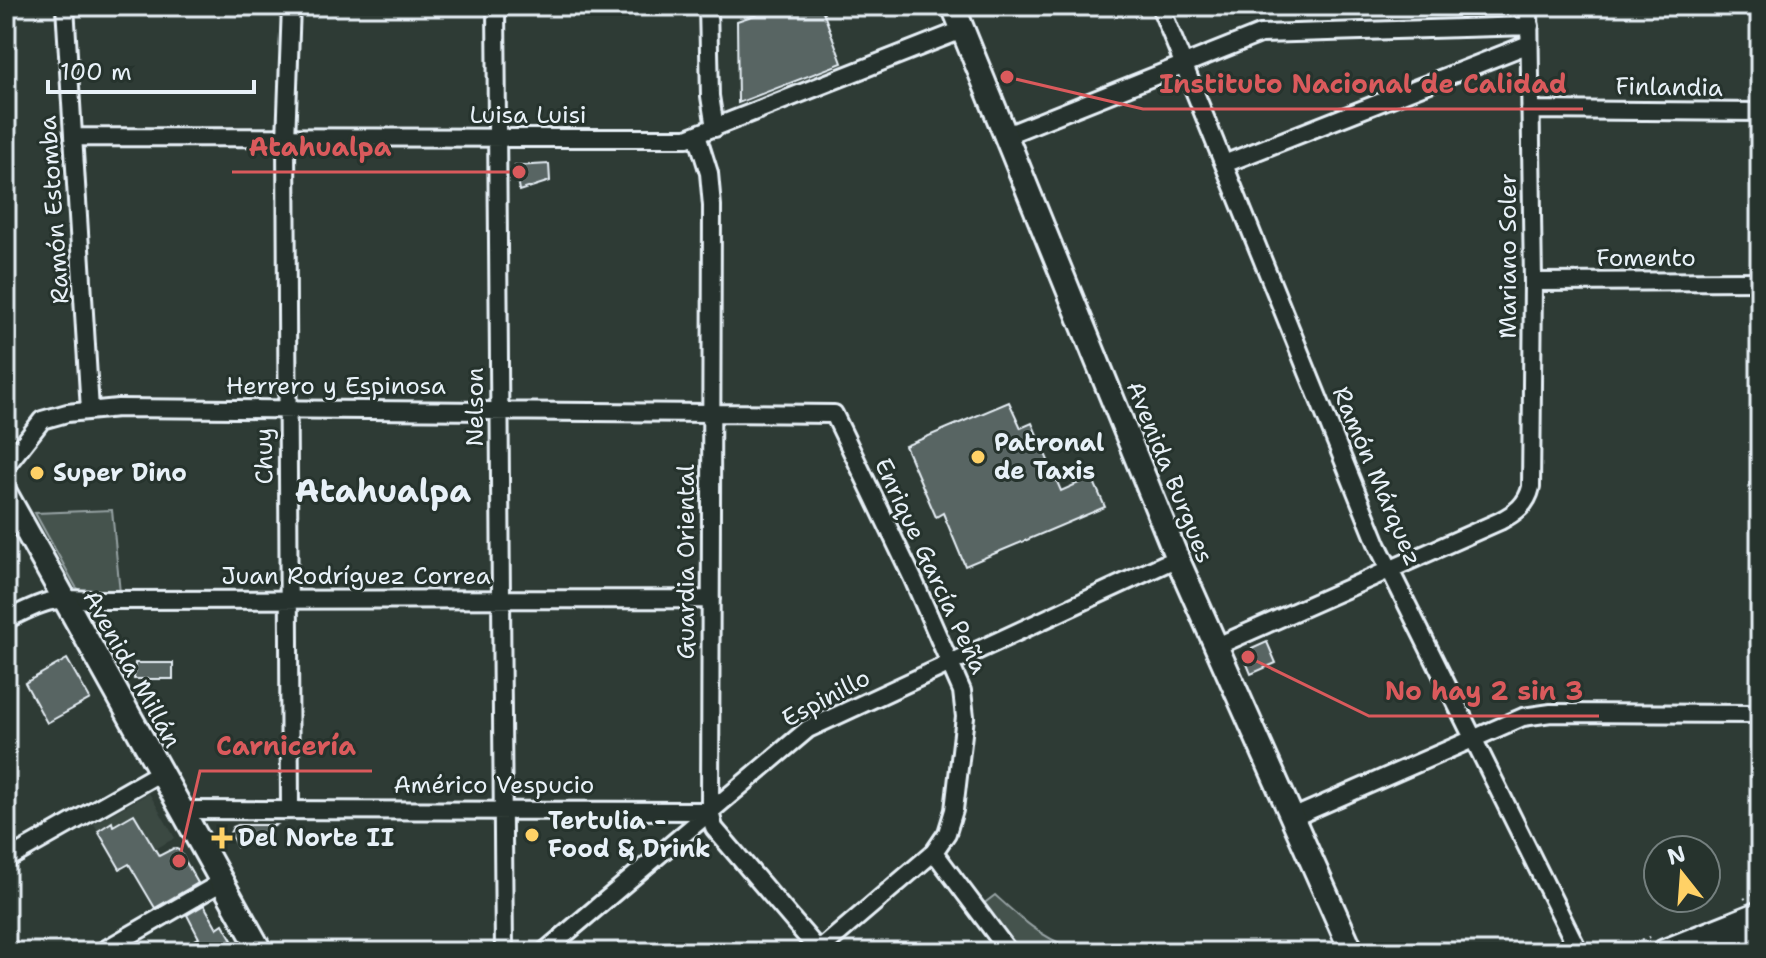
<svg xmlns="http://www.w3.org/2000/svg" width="1766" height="958" font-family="'Shantell Sans',sans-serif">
	<rect width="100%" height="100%" fill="#2e3b35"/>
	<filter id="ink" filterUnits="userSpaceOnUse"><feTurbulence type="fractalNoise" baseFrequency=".0125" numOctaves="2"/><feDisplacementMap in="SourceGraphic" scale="16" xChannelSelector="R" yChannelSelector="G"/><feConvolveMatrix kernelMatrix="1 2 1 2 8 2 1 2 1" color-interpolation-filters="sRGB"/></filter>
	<g filter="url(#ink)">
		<path fill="#3b4843" d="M149 793 175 838 120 869 94 824Z"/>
		<path fill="#45524e" stroke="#96a2a3" stroke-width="2" d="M112 510 120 593 86 594 76 587 35 513Z
			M995 895C1016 914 1041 938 1068 946 1089 953 1110 938 1129 952H1016L982 905Z"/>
		<path fill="#596563" stroke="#e8f1f8" stroke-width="2" d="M755 6H821L842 63 738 103 737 21 758 14Z
			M549 164 550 181 519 191 515 166Z
			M1009 402 1021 428 1032 423 1061 491 1092 477 1105 507 965 566 943 513 936 517 905 446Z
			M1267 642 1276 663 1251 674 1245 659V652Z
			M67 659 90 699 47 723 25 683Z
			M135 663H173V679H134Z
			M134 814 159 856 174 848 179 850 198 883 155 908 129 864 120 869 98 831 112 822 113 826Z
			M238 825H276L237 847 230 833 233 827Z
			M204 905 217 928 223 924 232 940 210 952H194L189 943 199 938 187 915Z"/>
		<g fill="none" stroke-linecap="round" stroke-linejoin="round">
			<defs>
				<path id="street" d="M65 6 90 410
					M496 6 504 952
					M708 6 710 96 715 128
					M1160 6 1378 546 1579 952
					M1530 110 1760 112
					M697 135 709 173 712 206 710 811 714 828 820 952
					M1004 136 1260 34 1530 26
					M73 137 687 138 962 30
					M1224 164 1529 44
					M1533 282 1760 281
					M6 466 42 420 67 413 118 408 834 414 913 579 962 691 965 717 954 810 947 833 934 852 1009 952
					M6 620C43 601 52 597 93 600L711 599
					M1217 646 1500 521C1515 513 1527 505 1531 487L1533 282 1529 6
					M290 809 286 139 291 6
					M182 810 710 811
					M1292 818 1523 717 1551 713 1760 714
					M6 860 161 772
					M101 952 222 882
					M544 952 808 729 1177 558
					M817 952 934 852"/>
				<path id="secondary" d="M953 6 1177 558 1352 952
					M6 494 261 952"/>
				<path id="primary" d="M1665 952 1760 914
					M1718 952 1760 935"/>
			</defs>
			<use href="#street" stroke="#e8f1f8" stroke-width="22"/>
			<use href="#secondary" stroke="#e8f1f8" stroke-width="28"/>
			<use href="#primary" stroke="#e8f1f8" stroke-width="30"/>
			<path stroke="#e8f1f8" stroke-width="2" stroke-dasharray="2 6" stroke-linecap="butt" d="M1744 899 1760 889
				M1611 952 1653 936"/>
			<use href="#street" stroke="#26332d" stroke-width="16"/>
			<use href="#secondary" stroke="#26332d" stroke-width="22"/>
			<use href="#primary" stroke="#26332d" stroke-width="24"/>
		</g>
	</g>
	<g fill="#ffd166" stroke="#26332d" stroke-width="3">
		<circle cx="978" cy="457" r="8"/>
		<circle cx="37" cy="473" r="8"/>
		<circle cx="532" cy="835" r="8"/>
		<path d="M218 826h8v8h8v8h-8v8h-8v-8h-8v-8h8z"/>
	</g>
	<g text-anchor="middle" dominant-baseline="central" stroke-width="6" stroke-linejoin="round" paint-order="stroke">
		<g font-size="24" fill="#e8f1f8" stroke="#26332d">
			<text transform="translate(1669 87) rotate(1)">Finlandia</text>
			<text x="528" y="115">Luisa Luisi</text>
			<text transform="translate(54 210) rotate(-94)">Ramón Estomba</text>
			<text transform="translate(1508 256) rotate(-90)">Mariano Soler</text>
			<text x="1646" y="258">Fomento</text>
			<text x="336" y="386">Herrero y Espinosa</text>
			<text transform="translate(475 407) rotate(-90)">Nelson</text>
			<text transform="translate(264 456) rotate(-91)">Chuy</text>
			<text transform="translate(1170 472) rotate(68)">Avenida Burgues</text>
			<text transform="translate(1377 476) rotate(67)">Ramón Márquez</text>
			<text transform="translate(686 562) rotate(-90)">Guardia Oriental</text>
			<text transform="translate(931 566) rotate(65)">Enrique García Peña</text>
			<text x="356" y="576">Juan Rodríguez Correa</text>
			<text transform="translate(132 669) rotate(61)">Avenida Millán</text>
			<text transform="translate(826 698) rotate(-28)">Espinillo</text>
			<text x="494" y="785">Américo Vespucio</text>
		</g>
		<g font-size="24" font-weight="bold" fill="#e8f1f8" stroke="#26332d" text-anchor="start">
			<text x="994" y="443">Patronal<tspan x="994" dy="28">de Taxis</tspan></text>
			<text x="53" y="473">Super Dino</text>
			<text x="548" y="821">Tertulia -<tspan x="548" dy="28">Food &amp; Drink</tspan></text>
			<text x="238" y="838">Del Norte II</text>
		</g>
		<g font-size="32" font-weight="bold" fill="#e8f1f8" stroke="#26332d">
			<text x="383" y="490">Atahualpa</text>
		</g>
	</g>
	<path fill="none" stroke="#da5a5c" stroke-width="3" d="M1007 77L1143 109H1583M519 172L408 172H232M1248 657L1369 716H1599M179 861L200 771H372"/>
	<g fill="#da5a5c" stroke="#26332d" stroke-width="3">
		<circle cx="1007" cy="77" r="8"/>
		<circle cx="519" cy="172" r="8"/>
		<circle cx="1248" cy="657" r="8"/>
		<circle cx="179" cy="861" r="8"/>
	</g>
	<g font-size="26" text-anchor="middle" font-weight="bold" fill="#da5a5c" stroke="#26332d" stroke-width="6" stroke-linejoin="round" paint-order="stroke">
		<text x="1363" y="93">Instituto Nacional de Calidad</text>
		<text x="320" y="156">Atahualpa</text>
		<text x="1484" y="700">No hay 2 sin 3</text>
		<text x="286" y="755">Carnicería</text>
	</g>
	<rect width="1766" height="958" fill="none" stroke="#26332d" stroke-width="32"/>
	<rect x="16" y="16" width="1734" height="926" fill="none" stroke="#e8f1f8" stroke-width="3" filter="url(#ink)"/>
	<g transform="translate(1682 874) rotate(343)"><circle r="38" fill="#26332d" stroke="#747f7e" stroke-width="2"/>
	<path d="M0-6L14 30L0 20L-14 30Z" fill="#ffd166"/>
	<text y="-12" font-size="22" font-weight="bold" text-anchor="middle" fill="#e8f1f8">N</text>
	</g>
	<path d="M48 80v12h206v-12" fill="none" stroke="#e8f1f8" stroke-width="4"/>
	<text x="60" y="80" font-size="24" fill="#e8f1f8" stroke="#26332d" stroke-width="6" paint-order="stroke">100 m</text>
</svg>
